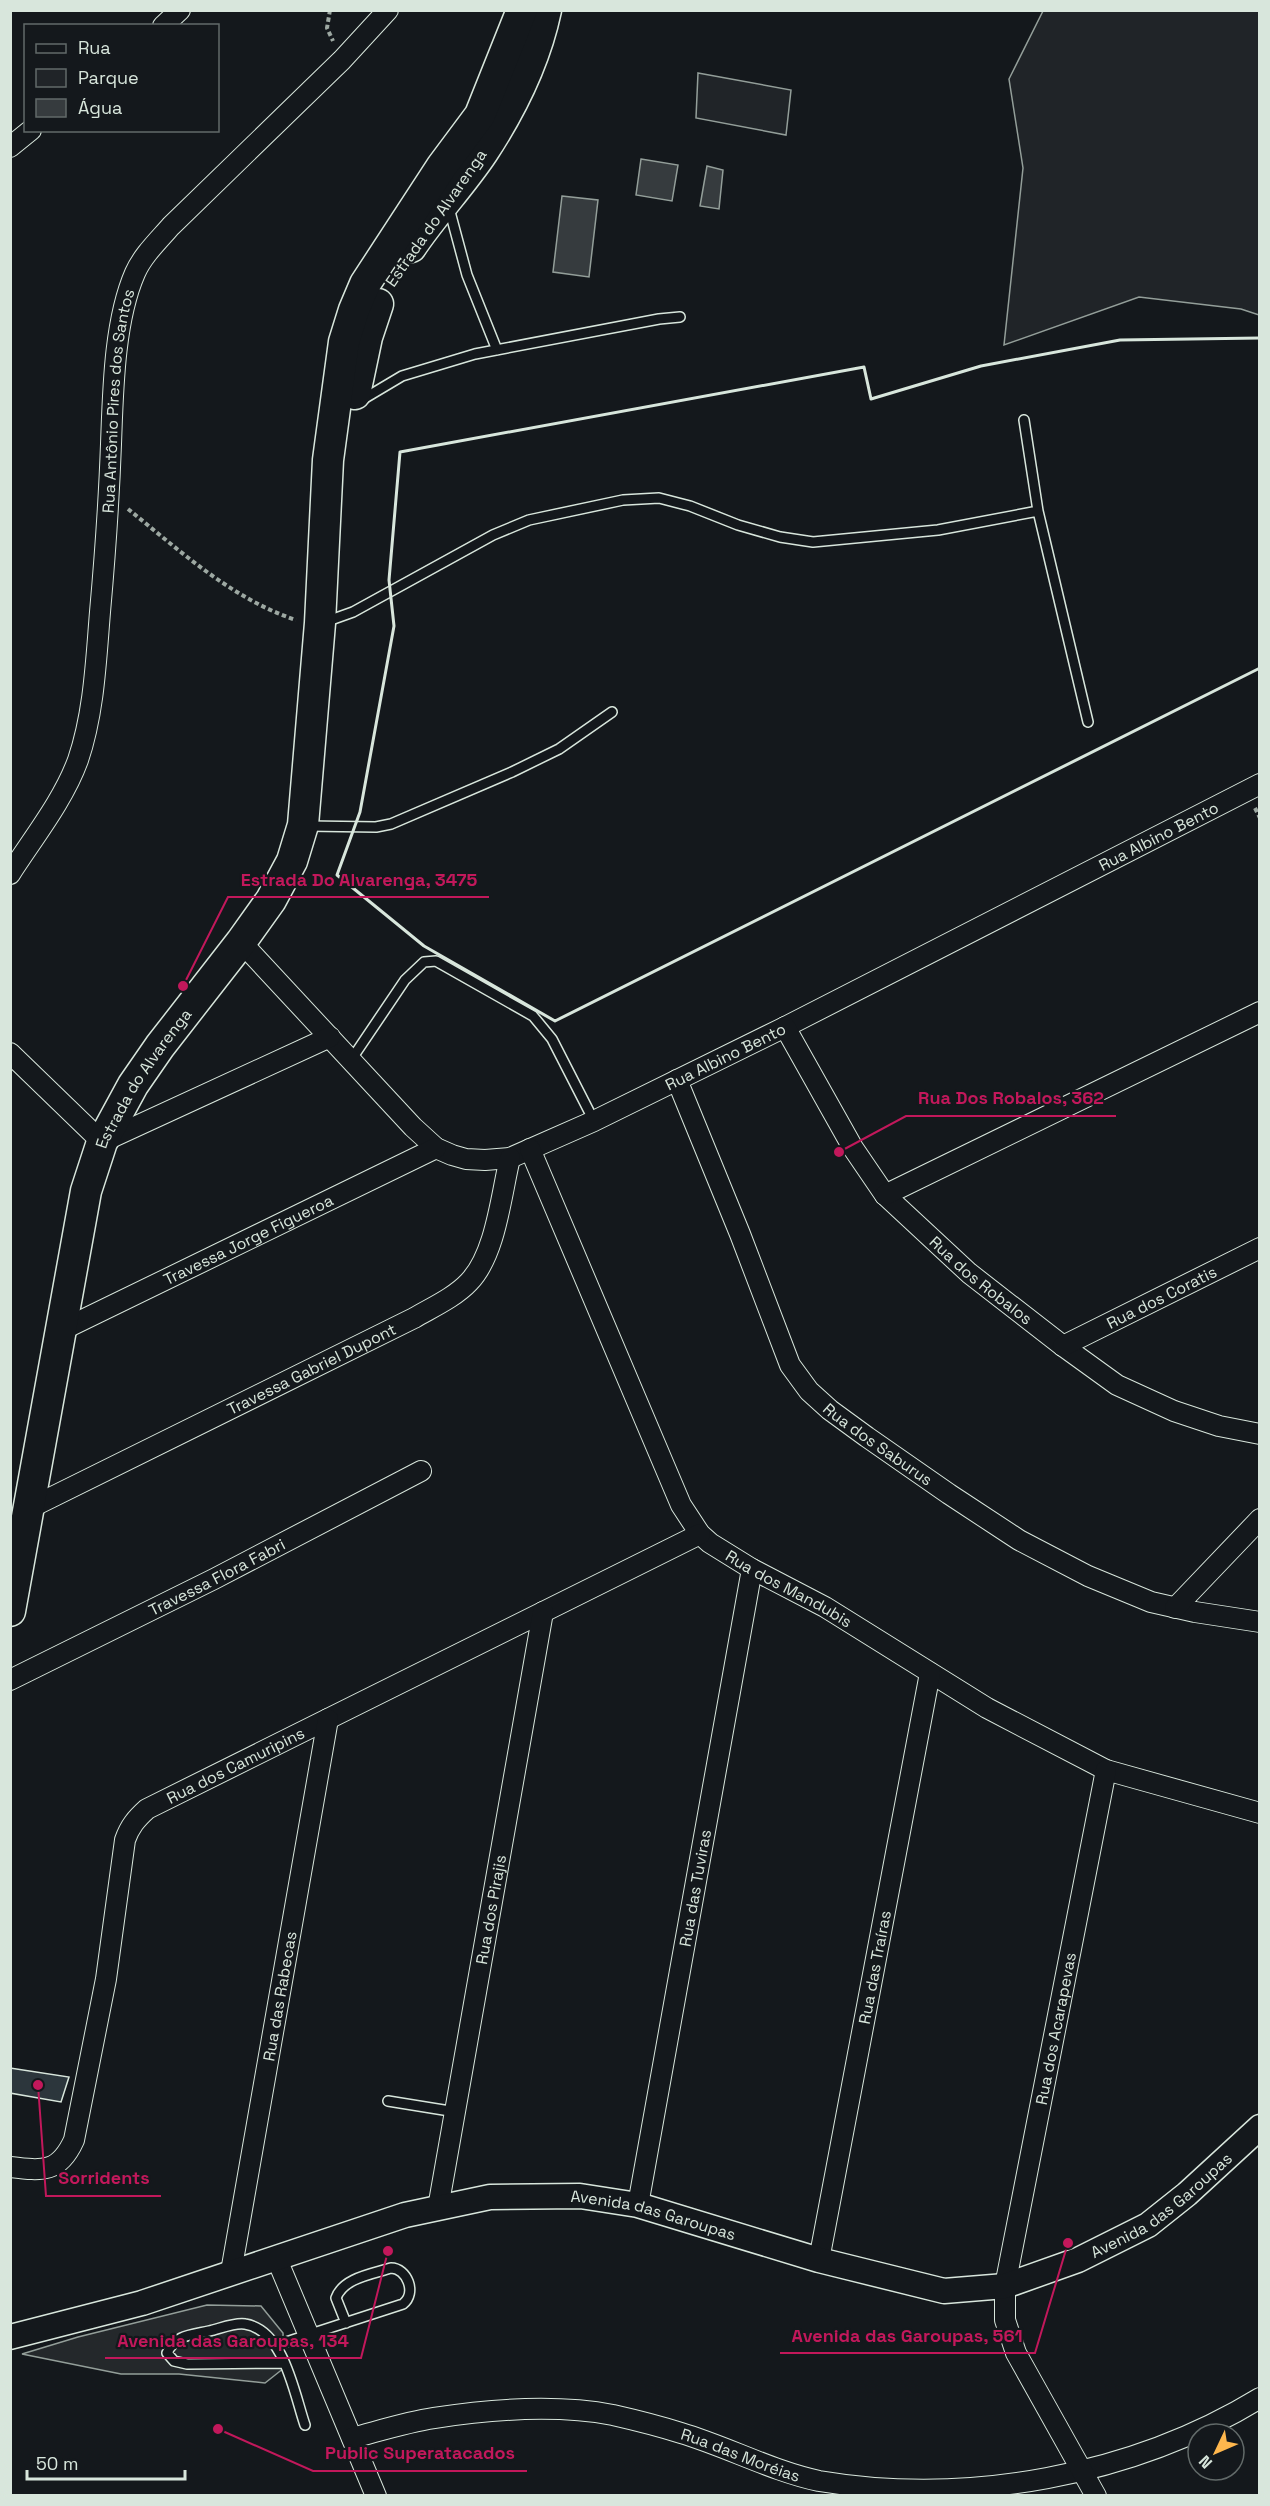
<svg xmlns="http://www.w3.org/2000/svg" width="1270" height="2506" font-family="'Space Grotesk',sans-serif">
	<rect width="100%" height="100%" fill="#14181c"/>
	<path fill="#202428" stroke="#939e99" stroke-width="1.5" d="M1043 11H1259V315L1241 309 1139 297 1004 345 1023 168 1009 79Z
		M698 73 791 90 786 135 696 118Z"/>
	<path fill="#24282b" stroke="#939e99" stroke-width="1.5" d="M207 2305 261 2306 283 2333 284 2368 265 2383 179 2374H121L22 2354 78 2337Z"/>
	<path fill="#363b3e" stroke="#939e99" stroke-width="1.5" d="M641 159 678 165 672 201 636 195Z
		M707 166 723 170 719 209 700 206Z
		M562 196 598 200 589 277 553 272Z"/>
	<path fill="#2c363c" stroke="#d8e6dc" stroke-width="1.5" d="M10 2068 69 2077 61 2102 10 2093Z"/>
	<g fill="none" stroke-linecap="round" stroke-linejoin="round">
		<defs>
			<path id="service" d="M449 208 467 275 497 350
				M360 401 402 376 475 354 659 319 680 317
				M1024 420 1038 511
				M325 622 353 612 493 535 529 520 623 500 659 498 690 506 738 525 780 537 813 542 938 530 1038 511 1088 722
				M308 826 376 827 391 824 512 772 559 749 612 712
				M351 1060 405 980 424 962 436 961 533 1016 552 1039 594 1121
				M388 2101 456 2112
				M277 2345 403 2304C417 2293 407 2268 391 2268 372 2274 343 2278 336 2298L346 2323
				M283 2363 187 2364 174 2361 167 2353C175 2335 191 2335 209 2331 219 2329 235 2322 245 2324 284 2330 294 2393 305 2425"/>
			<g id="minor">
				<path d="M163 26 180 10"/>
				<path d="M10 147 31 130"/>
				<path id="s1" d="M10 874C33 838 63 801 78 760 94 713 96 661 100 612 105 556 109 500 111 444 113 391 114 321 135 273 143 255 158 241 171 226L342 60 388 10"/>
				<path id="s2" d="M241 942 413 1127 436 1148 452 1155 466 1159 485 1160 510 1158 594 1121 785 1027 1260 784"/>
				<path id="s3" d="M785 1027 853 1148 885 1195 969 1273 1063 1346 1117 1385 1174 1411 1219 1426 1260 1434"/>
				<path d="M10 1053 102 1142 330 1037"/>
				<path id="s4" d="M677 1080 740 1234 790 1365 809 1391 830 1410 867 1437 949 1494 1019 1540 1088 1576 1151 1602 1195 1612 1260 1622"/>
				<path id="s5" d="M530 1149 681 1505 700 1534 710 1543 752 1569 825 1607 987 1708 1106 1770 1260 1813"/>
				<path d="M885 1195 1260 1012"/>
				<path id="s6" d="M62 1330 436 1148"/>
				<path id="s7" d="M1063 1346 1260 1248"/>
				<path id="s8" d="M30 1508 414 1318C433 1307 455 1297 469 1282 496 1254 501 1195 510 1158"/>
				<path d="M1175 1608 1260 1519"/>
				<path id="s9" d="M10 1680 214 1579 421 1471"/>
				<path id="s10" d="M10 2167C43 2171 59 2173 74 2140L106 1979 125 1840C130 1826 136 1819 147 1809L700 1534"/>
				<path id="s11" d="M638 2205 752 1569"/>
				<path id="s12" d="M438 2208 543 1612"/>
				<path d="M276 2257 376 2496"/>
				<path id="s13" d="M819 2260 930 1673"/>
				<path id="s14" d="M231 2272 328 1719"/>
				<path id="s15" d="M352 2438C379 2431 407 2422 434 2418 492 2409 555 2404 613 2415 635 2420 659 2426 681 2433 728 2447 772 2471 819 2481 967 2506 1132 2476 1260 2398"/>
				<path id="s16" d="M1096 2496 1016 2353 1005 2320V2286L1106 1770"/>
			</g>
			<g id="tertiary">
				<path id="s17" d="M10 2337 142 2303 405 2215 490 2197 580 2196 638 2205 819 2260 944 2291 1005 2286 1078 2260 1148 2225 1187 2194 1260 2127"/>
			</g>
			<g id="primary">
				<path d="M411 247C433 214 461 185 483 152 512 108 535 62 546 10"/>
				<path d="M355 394 367 337 378 304"/>
				<path id="s18" d="M10 1611 86 1191 102 1142 133 1085 160 1046 241 942 271 900 292 861 303 825 320 623 328 460 344 342 354 310 365 284 442 166 480 115 522 10"/>
			</g>
		</defs>
		<use href="#service" stroke="#d8e6dc" stroke-width="12"/>
		<use href="#minor" stroke="#d8e6dc" stroke-width="22"/>
		<use href="#tertiary" stroke="#d8e6dc" stroke-width="27"/>
		<use href="#primary" stroke="#d8e6dc" stroke-width="33"/>
		<path stroke="#9da8a2" stroke-width="4" stroke-dasharray="4.5 3" stroke-linecap="butt" d="M330 10 327 28 333 41
			M128 509C179 550 232 599 296 620
			M1255 808 1260 818"/>
		<use href="#service" stroke="#14181c" stroke-width="9"/>
		<use href="#minor" stroke="#14181c" stroke-width="20"/>
		<use href="#tertiary" stroke="#14181c" stroke-width="24"/>
		<use href="#primary" stroke="#14181c" stroke-width="30"/>
		<path stroke="#d8e6dc" stroke-width="3" d="M1260 338 1120 340 981 366 871 399 864 367 400 452 389 580 394 626 360 812 337 875 424 946 555 1021 1260 668"/>
	</g>
	<g text-anchor="middle" dominant-baseline="central" stroke-width="4.5" stroke-linejoin="round" paint-order="stroke">
		<g font-size="16" fill="#d8e6dc" stroke="#14181c">
			<text transform="translate(436 218) rotate(-55)">Estrada do Alvarenga</text>
			<text stroke="none"><textPath href="#s1" startOffset="495">Rua Antônio Pires dos Santos</textPath></text>
			<text stroke="none"><textPath href="#s2" startOffset="1084">Rua Albino Bento</textPath></text>
			<text stroke="none"><textPath href="#s2" startOffset="598">Rua Albino Bento</textPath></text>
			<text stroke="none"><textPath href="#s18" startOffset="554">Estrada do Alvarenga</textPath></text>
			<text stroke="none"><textPath href="#s6" startOffset="207">Travessa Jorge Figueroa</textPath></text>
			<text stroke="none"><textPath href="#s3" startOffset="324">Rua dos Robalos</textPath></text>
			<text stroke="none"><textPath href="#s7" startOffset="110">Rua dos Coratis</textPath></text>
			<text stroke="none"><textPath href="#s8" startOffset="314">Travessa Gabriel Dupont</textPath></text>
			<text stroke="none"><textPath href="#s4" startOffset="426">Rua dos Saburus</textPath></text>
			<text stroke="none"><textPath href="#s9" startOffset="231">Travessa Flora Fabri</textPath></text>
			<text stroke="none"><textPath href="#s5" startOffset="526">Rua dos Mandubis</textPath></text>
			<text stroke="none"><textPath href="#s10" startOffset="519">Rua dos Camuripins</textPath></text>
			<text stroke="none"><textPath href="#s11" startOffset="322">Rua das Tuviras</textPath></text>
			<text stroke="none"><textPath href="#s12" startOffset="303">Rua dos Pirajis</textPath></text>
			<text stroke="none"><textPath href="#s13" startOffset="298">Rua das Traíras</textPath></text>
			<text stroke="none"><textPath href="#s14" startOffset="280">Rua das Rabecas</textPath></text>
			<text stroke="none"><textPath href="#s16" startOffset="495">Rua dos Acarapevas</textPath></text>
			<text stroke="none"><textPath href="#s17" startOffset="1206">Avenida das Garoupas</textPath></text>
			<text stroke="none"><textPath href="#s17" startOffset="666">Avenida das Garoupas</textPath></text>
			<text stroke="none"><textPath href="#s15" startOffset="398">Rua das Moréias</textPath></text>
		</g>
	</g>
	<path fill="none" stroke="#c2185b" stroke-width="2" d="M183 986L228 897H489M839 1152L906 1116H1116M38 2085L46 2196H161M1068 2243L1035 2353H780M388 2251L361 2358H105M218 2429L313 2471H527"/>
	<g fill="#c2185b" stroke="#14181c" stroke-width="2">
		<circle cx="183" cy="986" r="6"/>
		<circle cx="839" cy="1152" r="6"/>
		<circle cx="38" cy="2085" r="6"/>
		<circle cx="1068" cy="2243" r="6"/>
		<circle cx="388" cy="2251" r="6"/>
		<circle cx="218" cy="2429" r="6"/>
	</g>
	<g font-size="18" text-anchor="middle" font-weight="bold" fill="#c2185b" stroke="#14181c" stroke-width="4.5" stroke-linejoin="round" paint-order="stroke">
		<text x="359" y="886">Estrada Do Alvarenga, 3475</text>
		<text x="1011" y="1104">Rua Dos Robalos, 362</text>
		<text x="104" y="2184">Sorridents</text>
		<text x="907" y="2342">Avenida das Garoupas, 561</text>
		<text x="233" y="2347">Avenida das Garoupas, 134</text>
		<text x="420" y="2459">Public Superatacados</text>
	</g>
	<rect width="1270" height="2506" fill="none" stroke="#d8e6dc" stroke-width="24"/>
	<rect x="24" y="24" width="195" height="108" fill="#14181c" stroke="#626a69" stroke-width="1.5"/>
	<rect x="36" y="44" width="30" height="9" fill="#14181c" stroke="#626a69" stroke-width="1.5"/>
	<text x="78" y="54" font-size="18" fill="#d8e6dc">Rua</text>
	<rect x="36" y="69" width="30" height="18" fill="#202428" stroke="#626a69" stroke-width="1.5"/>
	<text x="78" y="84" font-size="18" fill="#d8e6dc">Parque</text>
	<rect x="36" y="99" width="30" height="18" fill="#363b3e" stroke="#626a69" stroke-width="1.5"/>
	<text x="78" y="114" font-size="18" fill="#d8e6dc">Água</text>
	<g transform="translate(1216 2452) rotate(226)"><circle r="28" fill="#14181c" stroke="#626a69" stroke-width="1.5"/>
	<path d="M0-4.5L10 22L0 15L-10 22Z" fill="#ffb74d"/>
	<text y="-9" font-size="16" font-weight="bold" text-anchor="middle" fill="#d8e6dc">N</text>
	</g>
	<path d="M27 2470v9h158v-9" fill="none" stroke="#d8e6dc" stroke-width="3"/>
	<text x="36" y="2470" font-size="18" fill="#d8e6dc" stroke="#14181c" stroke-width="4.5" paint-order="stroke">50 m</text>
</svg>
